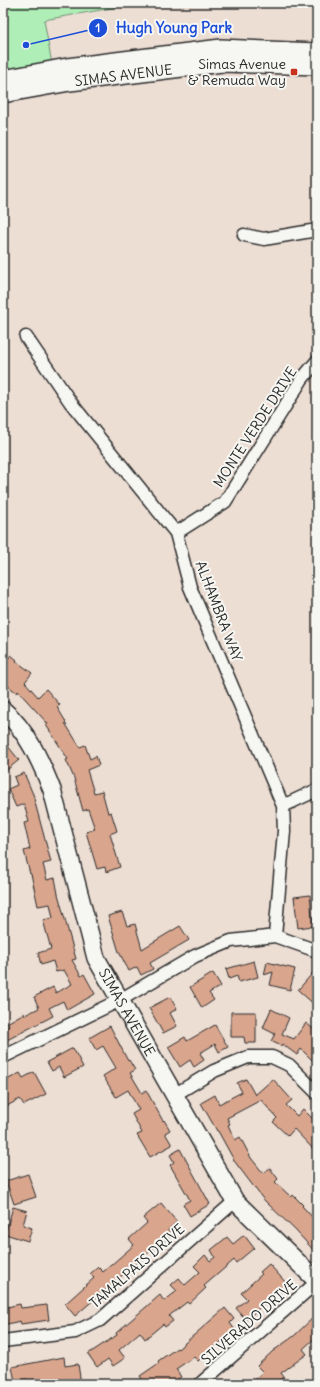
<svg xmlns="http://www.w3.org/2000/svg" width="320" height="1387" font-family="Delius,sans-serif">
	<rect width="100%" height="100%" fill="#edded4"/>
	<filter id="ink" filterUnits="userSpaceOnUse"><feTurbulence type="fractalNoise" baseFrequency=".025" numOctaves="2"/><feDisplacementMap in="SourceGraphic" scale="8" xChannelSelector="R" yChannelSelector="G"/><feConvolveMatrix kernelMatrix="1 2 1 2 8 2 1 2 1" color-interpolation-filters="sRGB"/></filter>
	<g filter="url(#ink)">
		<path fill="#afefb7" stroke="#6d8d71" d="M3 3H129V5L44 20 53 70 3 79Z"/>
		<path fill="#d9a58d" stroke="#2b2b2b" d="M11 655 17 660 16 661 32 673 25 682 38 697 46 689 60 705 57 707 66 722 65 723 80 747 85 745 90 759 96 756 99 765 87 770 94 793 102 791 108 813 111 812 117 831 110 834 120 867 106 872 105 867 97 869 86 832 95 829 88 809 83 811 74 778 66 760 68 759 46 725 48 724 18 691 17 693 3 682V665Z
			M3 740 19 760 3 773Z
			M24 773 35 799H34L51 862 43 864 47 880 55 878 58 894 76 959 72 960 81 976 84 974 95 994 67 1010 63 1001 49 1008 53 1016 7 1040 3 1033V1030L9 1026 7 1023 24 1013 25 1015 39 1008 34 997 53 987 56 993 72 984 64 970 56 972 53 961 41 965 38 953 51 949 43 920 53 918 50 904 38 906 31 874H30L24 851 30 849 24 823 29 822 24 804 16 807 8 789 17 785 14 777Z
			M310 895 313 926 298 928 294 897Z
			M122 912 127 926 135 924 142 949 180 926 189 940 150 963 153 969 141 975 137 967 129 971 119 952 108 916Z
			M254 961 258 977 239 982 237 976 229 979 226 969Z
			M267 962 295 969 290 990 270 985 273 972 264 975Z
			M317 968V1007L298 990Z
			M213 973 221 986 209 993 214 1000 202 1008 190 987Z
			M170 997 177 1009 170 1013 177 1026 163 1033 149 1008Z
			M271 1009 289 1018 282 1034 294 1039 306 1023 317 1032V1065L301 1049 297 1055 282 1044 281 1046 271 1041 275 1034 263 1028Z
			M231 1012H256V1043H245L244 1037H231Z
			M215 1025 228 1047 219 1052 215 1044 200 1053 204 1060 194 1067 190 1060 180 1067 168 1047 185 1037 187 1041Z
			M110 1026 128 1061 129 1060 135 1070 130 1073 142 1093 146 1090 163 1121 164 1120 170 1130 165 1133 172 1145 150 1157 137 1135 142 1133 132 1114 139 1110 128 1090 116 1097 103 1076 116 1068 103 1046 96 1050 89 1038Z
			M73 1048 83 1067 64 1077 59 1067 52 1071 47 1062Z
			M34 1072 46 1094 24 1105 20 1099 3 1108V1082L20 1073 23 1078Z
			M246 1079 255 1095 273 1079 292 1100 286 1105 297 1116 303 1109 317 1123V1153L294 1129 288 1136 273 1122 277 1118 261 1100 227 1118 230 1124 228 1125 235 1140 240 1137 251 1158 263 1173 270 1168 278 1179 275 1182 291 1197 293 1195 303 1205 302 1206 317 1222V1254L296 1231 263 1199 235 1162 218 1131H217L201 1103 215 1095 219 1104 242 1092 237 1083Z
			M180 1149 210 1204 190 1216 183 1204 190 1200 170 1165 174 1162 170 1155Z
			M28 1174 36 1197 14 1204 6 1181Z
			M161 1203 177 1222 168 1230 172 1235 163 1242 162 1241 75 1316 65 1304 94 1278 90 1274 98 1267 103 1272 134 1245 129 1239 147 1223 143 1218Z
			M13 1207 27 1211 23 1225 32 1228 28 1241 5 1234Z
			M244 1235 254 1248 236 1263 234 1260 204 1286 206 1288 189 1304 187 1302 169 1316 173 1321 165 1327 163 1324 145 1339 140 1332 119 1350 125 1358 113 1366 108 1359 97 1367 88 1354 117 1335 116 1333 160 1295 164 1301 177 1291 171 1285 179 1278 185 1285 200 1272 194 1266 205 1255 210 1261 215 1257 211 1250 227 1237 233 1244Z
			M269 1264 288 1285 277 1295 275 1294 246 1320 236 1308 247 1299 241 1293 262 1274 260 1272Z
			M20 1304 21 1308 47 1305 49 1320 21 1324 20 1321 3 1325V1308Z
			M225 1308 234 1319 230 1323 235 1330 198 1361 194 1357 176 1369 181 1377 170 1384H145L140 1376 159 1363 158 1361 177 1348 178 1349Z
			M317 1314V1336L303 1349 307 1354 281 1373 284 1377 280 1380 283 1384H249L263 1372 257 1366 273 1351 294 1336Z
			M64 1357 65 1366 78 1364 81 1384H28L27 1379 15 1381 12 1367Z"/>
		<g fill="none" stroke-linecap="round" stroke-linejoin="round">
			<defs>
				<path id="street" d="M244 235 264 239 317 230
					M26 337 71 403 176 533 190 587 283 806 284 831 275 936
					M176 533 225 502 302 379 317 361
					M283 806 317 790
					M3 1057 120 1000 195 956 231 941 275 936 317 951
					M174 1095 214 1071 248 1057H272L289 1065 317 1093
					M3 1341 75 1332 100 1320 235 1201
					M200 1384 317 1282"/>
				<g id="secondary">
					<path d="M3 79 67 67 221 48 317 52"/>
					<path id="s1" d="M3 94 70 82 222 63 317 66"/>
					<path id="s2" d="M3 710C27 730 41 762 52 790L96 958 235 1201 317 1281"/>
				</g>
			</defs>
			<use href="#street" stroke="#2b2b2b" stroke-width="15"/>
			<use href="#secondary" stroke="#2b2b2b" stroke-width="20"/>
			<use href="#street" stroke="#f6f6f2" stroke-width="12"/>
			<use href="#secondary" stroke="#f6f6f2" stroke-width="17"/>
		</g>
	</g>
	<rect fill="#c8321e" stroke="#f6f6f2" stroke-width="1.5" x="290" y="68" width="8" height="8" rx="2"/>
	<g text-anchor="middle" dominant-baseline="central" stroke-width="4" stroke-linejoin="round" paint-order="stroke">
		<g font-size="14" fill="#2b2b2b" stroke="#f6f6f2" text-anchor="end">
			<text x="286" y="64">Simas Avenue<tspan x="286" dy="16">&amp; Remuda Way</tspan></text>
		</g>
		<g font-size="14" fill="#2b2b2b" stroke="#f6f6f2">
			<text stroke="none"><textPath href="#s1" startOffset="122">SIMAS AVENUE</textPath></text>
			<text transform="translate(255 427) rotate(-57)">MONTE VERDE DRIVE</text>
			<text transform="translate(219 611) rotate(69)">ALHAMBRA WAY</text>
			<text stroke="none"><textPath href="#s2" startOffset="331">SIMAS AVENUE</textPath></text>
			<text transform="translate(137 1266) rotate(-41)">TAMALPAIS DRIVE</text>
			<text transform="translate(249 1322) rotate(-41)">SILVERADO DRIVE</text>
		</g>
	</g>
	<path fill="none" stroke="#1d4ed8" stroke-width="1.5" d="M26 45L98 28"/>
	<g fill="#1d4ed8" stroke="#f6f6f2" stroke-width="1.5">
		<circle cx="26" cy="45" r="4"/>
		<circle cx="98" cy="28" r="10"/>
	</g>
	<g font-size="12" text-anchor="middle" font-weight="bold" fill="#fff">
		<text x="98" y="32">1</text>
	</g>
	<g font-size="15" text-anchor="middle" font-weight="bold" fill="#1d4ed8" stroke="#f6f6f2" stroke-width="4" stroke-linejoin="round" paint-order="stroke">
		<text x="174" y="33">Hugh Young Park</text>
	</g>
	<rect width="320" height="1387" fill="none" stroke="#f6f6f2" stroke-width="16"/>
	<rect x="8" y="8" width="304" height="1371" fill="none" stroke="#2b2b2b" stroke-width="1.5" filter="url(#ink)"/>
</svg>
